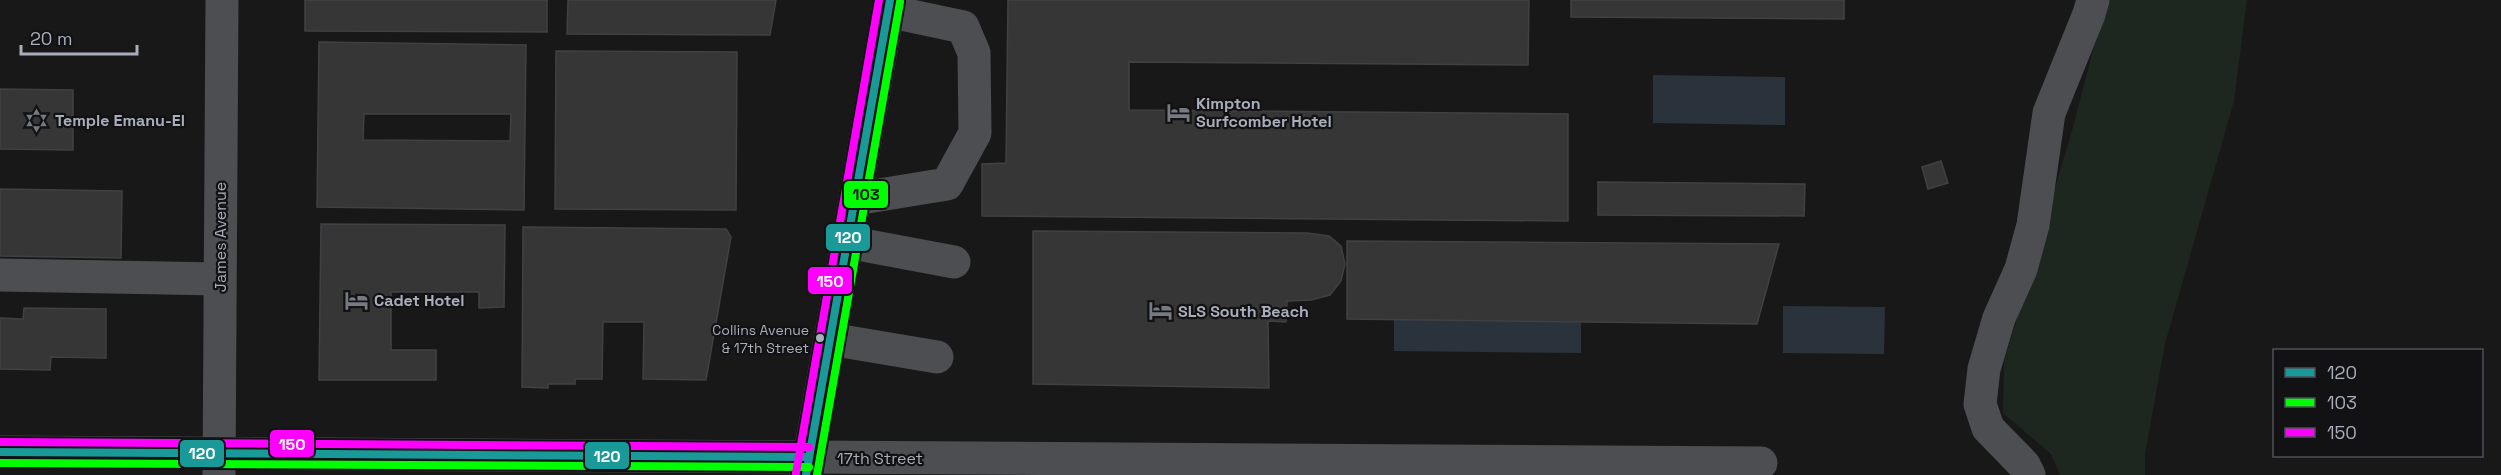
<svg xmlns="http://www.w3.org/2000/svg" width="2501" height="475" font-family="'Space Grotesk',sans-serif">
	<rect width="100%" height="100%" fill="#181818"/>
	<path fill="#1d261f" d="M2106 0H2247L2234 101 2165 344 2145 454V475H2060L2051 454 2003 413 2004 362 2073 127Z"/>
	<path fill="#2a333b" d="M1653 75 1785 77V125L1653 123Z
		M1783 306 1885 307 1884 354 1783 353Z
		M1394 319 1581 321V353L1394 351Z"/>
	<path fill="#363637" stroke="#404144" stroke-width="1.5" fill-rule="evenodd" d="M305 0H547V32L305 31Z
		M568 0H776L770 35 567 34Z
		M1008 0H1529L1528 65 1129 62V110L1568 114V221L982 216V164L1006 163Z
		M1571 0H1844V19L1571 17Z
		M319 42 526 45 524 210 317 207ZM364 114H511L510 141 363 140Z
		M556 51 737 52 736 210 555 209Z
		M0 89 73 90V150L0 149Z
		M1941 161 1948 183 1928 189 1922 167Z
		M1598 182 1805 184 1804 216 1598 215Z
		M0 189 122 191 121 258 0 256Z
		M321 224 505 225 504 307 479 308V292H391V350H436V380H319Z
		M523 227 726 229 731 237 706 380 643 379 644 322H603L602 379H575V384H548V388L522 387Z
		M1033 231 1307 233 1329 236 1341 246 1345 264 1341 281 1330 295 1311 300 1287 301 1286 322 1268 321 1269 388 1033 384Z
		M1347 241 1779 244 1757 324 1347 319Z
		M24 308 106 309V358L51 357 50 370 0 369V318L23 319Z"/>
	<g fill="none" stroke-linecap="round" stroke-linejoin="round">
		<path stroke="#4c4e51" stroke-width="33" d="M855 199 947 184 975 133 974 53 963 27 888 11
			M847 242 954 262
			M0 275 220 279
			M830 339 937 357
			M0 452 1761 463
			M219 475 222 0
			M2029 475 2024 465 1988 428 1980 404 1984 369 1999 318 2021 269 2033 225 2049 113 2089 14 2093 0"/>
		<path stroke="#4a4a4d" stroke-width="33" d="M806 475 890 0"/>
		<defs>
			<path id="bus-1" d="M0 452 809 457
				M806 475 890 0"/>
			<path id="bus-2" d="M0 463 809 467
				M817 475 900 2"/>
			<path id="bus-3" d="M0 442 809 447
				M796 473 879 0"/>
		</defs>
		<use href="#bus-1" stroke="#121214" stroke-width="12"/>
		<use href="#bus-2" stroke="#121214" stroke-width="12"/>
		<use href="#bus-3" stroke="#121214" stroke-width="12"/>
		<use href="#bus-1" stroke="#1a9999" stroke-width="8"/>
		<use href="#bus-2" stroke="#0f0" stroke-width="8"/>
		<use href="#bus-3" stroke="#f0f" stroke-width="8"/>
	</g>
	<defs>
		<symbol id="hotel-bare" viewBox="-9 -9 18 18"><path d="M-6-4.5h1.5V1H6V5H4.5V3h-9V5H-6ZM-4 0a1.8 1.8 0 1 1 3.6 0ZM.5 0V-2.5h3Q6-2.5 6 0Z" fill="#767a81" stroke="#121214" stroke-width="2.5" paint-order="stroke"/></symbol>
		<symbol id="synagogue-bare" viewBox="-9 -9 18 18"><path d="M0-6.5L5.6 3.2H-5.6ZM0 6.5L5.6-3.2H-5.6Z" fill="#767a81" stroke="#121214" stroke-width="2.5" paint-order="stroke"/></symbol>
	</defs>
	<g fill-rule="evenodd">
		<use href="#hotel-bare" x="1162" y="96" width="33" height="33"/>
		<use href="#synagogue-bare" x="20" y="104" width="33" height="33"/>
		<use href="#hotel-bare" x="340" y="284" width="33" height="33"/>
		<use href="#hotel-bare" x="1144" y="294" width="33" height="33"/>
	</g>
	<circle fill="#a8aeba" stroke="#121214" stroke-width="2" cx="820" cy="338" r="5"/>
	<g text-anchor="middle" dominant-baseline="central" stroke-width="4.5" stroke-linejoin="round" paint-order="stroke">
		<g font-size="14" fill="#a8aeba" stroke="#121214" text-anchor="end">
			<text x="809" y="330">Collins Avenue<tspan x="809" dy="18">&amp; 17th Street</tspan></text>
		</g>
		<g font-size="16" font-weight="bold" fill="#a8aeba" stroke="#121214" text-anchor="start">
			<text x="1196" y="103">Kimpton<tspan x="1196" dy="18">Surfcomber Hotel</tspan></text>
			<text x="55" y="120">Temple Emanu-El</text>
			<text x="374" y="300">Cadet Hotel</text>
			<text x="1178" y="311">SLS South Beach</text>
		</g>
		<g font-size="16" fill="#a8aeba" stroke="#121214">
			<text transform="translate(220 237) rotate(-90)">James Avenue</text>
			<text x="880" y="458">17th Street</text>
		</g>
	</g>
	<g stroke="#121214" stroke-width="2">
		<rect x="843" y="180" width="46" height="29" rx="6" fill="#0f0"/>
		<rect x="825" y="223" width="46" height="29" rx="6" fill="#1a9999"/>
		<rect x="807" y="266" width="46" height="29" rx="6" fill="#f0f"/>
		<rect x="269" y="429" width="46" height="29" rx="6" fill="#f0f"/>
		<rect x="179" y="439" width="46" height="29" rx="6" fill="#1a9999"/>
		<rect x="584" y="441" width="46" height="29" rx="6" fill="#1a9999"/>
	</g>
	<g font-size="16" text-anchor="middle" font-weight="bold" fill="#fff">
		<text x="848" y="243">120</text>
		<text x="830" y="287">150</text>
		<text x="292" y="450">150</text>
		<text x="202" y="459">120</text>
		<text x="607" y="462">120</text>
	</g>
	<g font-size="16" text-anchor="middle" font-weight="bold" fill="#111">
		<text x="866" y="200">103</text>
	</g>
	<rect x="2273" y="349" width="210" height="108" fill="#121214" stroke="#4e5056" stroke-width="1.5"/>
	<rect x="2285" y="368" width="30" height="9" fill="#1a9999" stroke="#4e5056" stroke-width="1.5"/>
	<text x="2327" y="379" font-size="18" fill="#a8aeba">120</text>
	<rect x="2285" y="398" width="30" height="9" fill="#00ff00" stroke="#4e5056" stroke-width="1.5"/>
	<text x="2327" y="409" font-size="18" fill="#a8aeba">103</text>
	<rect x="2285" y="428" width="30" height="9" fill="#ff00ff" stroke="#4e5056" stroke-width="1.5"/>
	<text x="2327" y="439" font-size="18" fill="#a8aeba">150</text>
	<path d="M21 45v9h116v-9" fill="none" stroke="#a8aeba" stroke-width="3"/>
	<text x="30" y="45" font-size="18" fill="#a8aeba" stroke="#121214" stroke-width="4.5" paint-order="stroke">20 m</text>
</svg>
